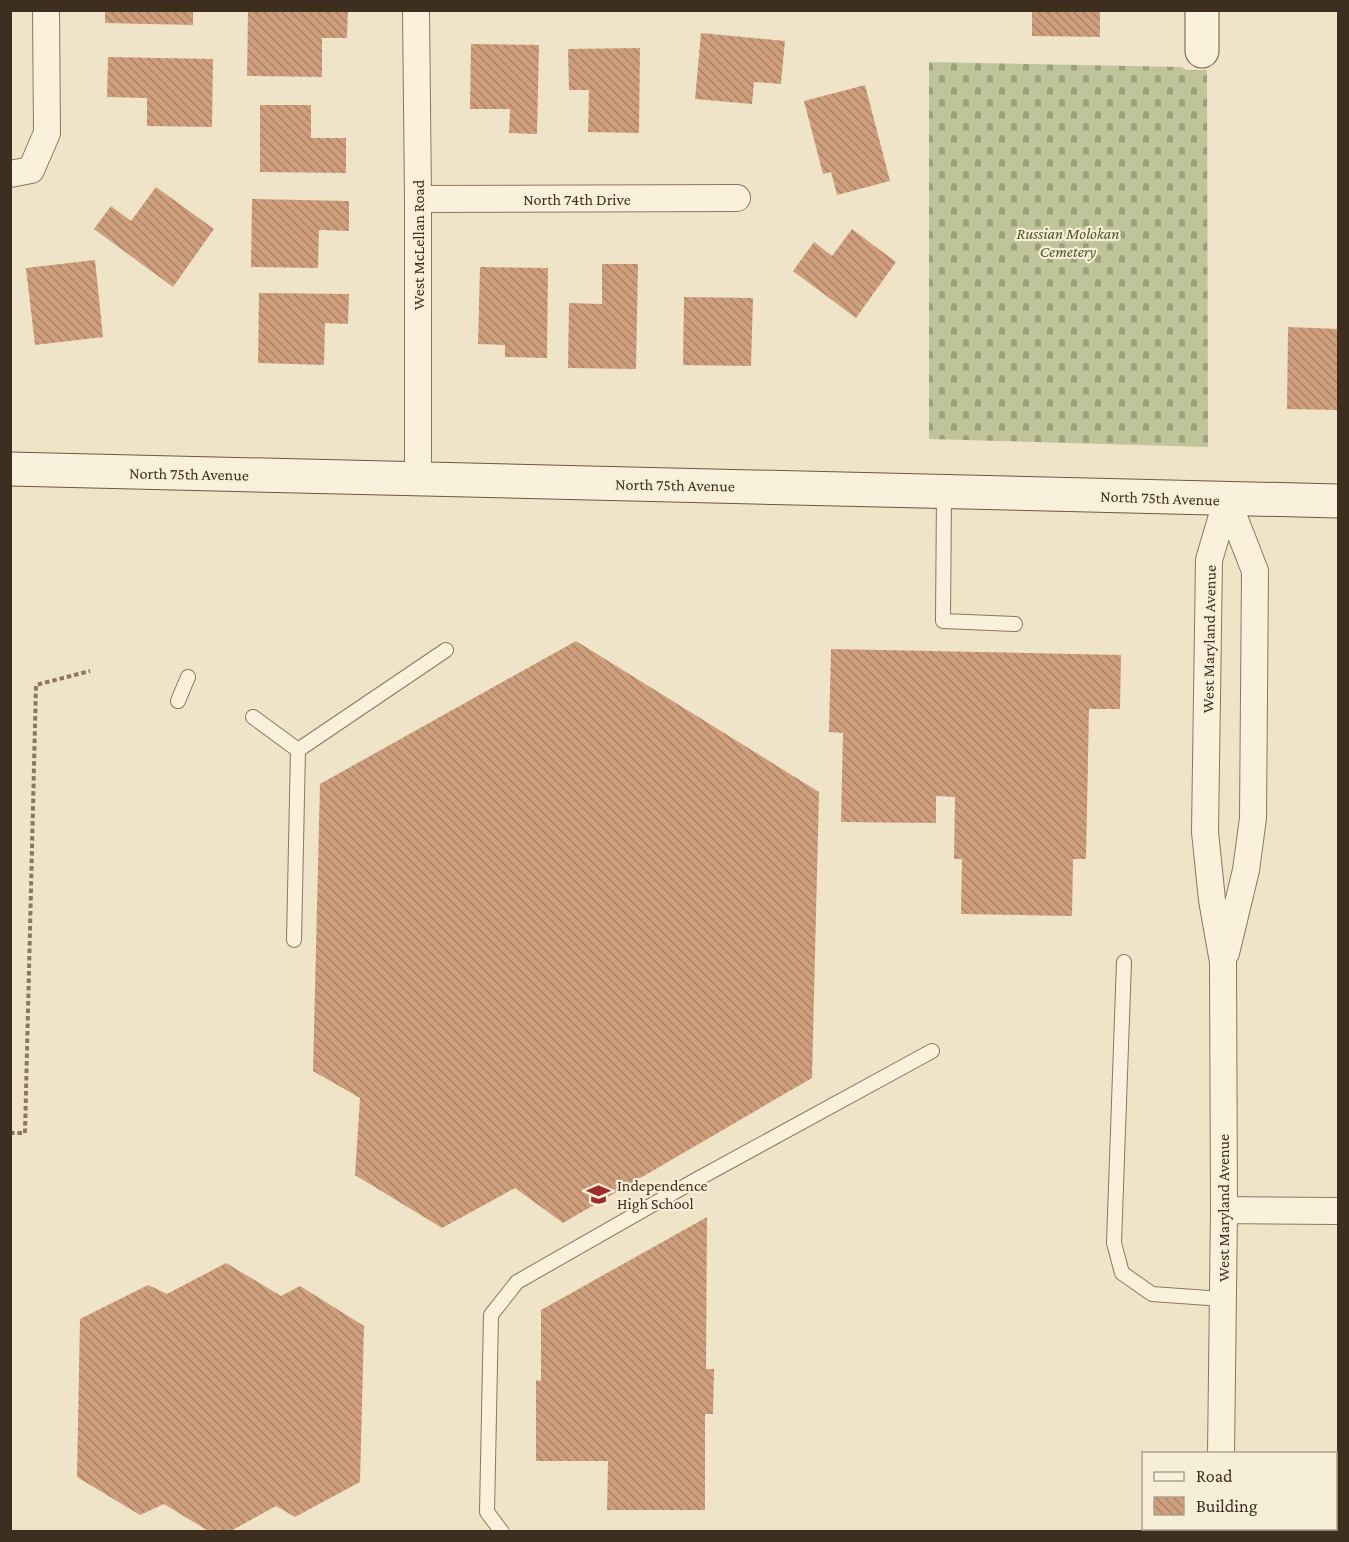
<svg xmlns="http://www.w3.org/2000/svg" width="1349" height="1542" font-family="'Crimson Pro',serif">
	<defs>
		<pattern id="cemetery-stones" width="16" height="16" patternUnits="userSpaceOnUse" patternTransform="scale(1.5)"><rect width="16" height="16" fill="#bfc49a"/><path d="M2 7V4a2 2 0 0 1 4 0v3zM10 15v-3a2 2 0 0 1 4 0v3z" fill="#9ca07d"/></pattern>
		<pattern id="building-back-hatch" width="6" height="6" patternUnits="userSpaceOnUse" patternTransform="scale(1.5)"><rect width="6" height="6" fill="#cf9f7d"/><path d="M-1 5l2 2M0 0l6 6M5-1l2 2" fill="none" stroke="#a98266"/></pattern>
	</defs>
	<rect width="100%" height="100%" fill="#f0e4c8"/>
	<path fill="url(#cemetery-stones)" d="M929 62 1182 67 1186 70H1207L1208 447 929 439Z"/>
	<path fill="url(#building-back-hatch)" d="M105 10H193V25L105 23Z
		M248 10H348L347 38H322V77L247 76Z
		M1032 10H1100V37L1032 36Z
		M701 33 785 41 781 84 754 82 752 104 695 99Z
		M471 44 539 45 537 134 509 133 510 109H470Z
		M640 48 639 133 588 132 589 90H569L568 49Z
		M108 57 213 59 212 127 147 126V98L107 97Z
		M865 85 890 181 837 195 831 172 823 174 804 101Z
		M260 105H311V138H346V173L260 172Z
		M156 187 214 229 173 287 94 229 111 206 131 221Z
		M252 199 349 201V231L319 230 318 268 251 267Z
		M852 229 896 262 856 318 793 271 814 242 832 256Z
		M95 260 103 337 35 345 26 268Z
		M602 264H638L636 369 568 368 569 303 602 304Z
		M480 267 548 268 547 358 505 357V345L478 344Z
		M259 293 349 294 348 324 325 323 324 365 258 363Z
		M684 297 753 298 751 366 683 365Z
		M1288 327 1338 329V410L1287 409Z
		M576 641 819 792 812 1078 563 1223 515 1188 442 1228 355 1175 360 1098 313 1071 320 784Z
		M831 649 1121 655 1120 709H1089L1086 859H1073L1072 916 961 914 962 859H954L955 797 936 796V823L841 822 843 733 829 732Z
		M707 1217 706 1369H714L713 1414H705V1510H607L608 1461H536V1380L541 1381V1310Z
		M226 1263 281 1296 300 1286 364 1326 360 1482 295 1517 276 1506 229 1532H210L164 1504 140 1515 77 1477 80 1319 148 1285 167 1294Z"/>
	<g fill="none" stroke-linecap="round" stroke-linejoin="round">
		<defs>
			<path id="lane" d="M944 492 943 621 1015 624
				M178 701 188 677
				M253 717 298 750 294 940
				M298 750 446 650
				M1124 962 1114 1243 1122 1273 1152 1294 1223 1299
				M502 1532 487 1512 491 1315 517 1282 694 1181 932 1051"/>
			<path id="street" d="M416 10 418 199V479
				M10 174 31 170 47 133 46 10
				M418 199 737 198
				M1226 953 1246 870 1253 818 1255 571 1227 499
				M1224 1210 1338 1211
				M1221 1454 1224 1210 1223 962 1212 900 1205 832 1209 560 1227 499
				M1220 1532V1528"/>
			<path id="secondary" d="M1202 10V51
				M10 469 1338 501"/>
		</defs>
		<use href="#lane" stroke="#8d765c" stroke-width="16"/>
		<use href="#street" stroke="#8d765c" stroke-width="28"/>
		<use href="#secondary" stroke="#6f573f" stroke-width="35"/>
		<path stroke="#8d765c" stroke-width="4" stroke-dasharray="4.5 3" stroke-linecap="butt" d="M10 1133H25L36 685 90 671"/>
		<use href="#lane" stroke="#faf1dc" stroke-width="14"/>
		<use href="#street" stroke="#faf1dc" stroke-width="26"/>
		<use href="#secondary" stroke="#faf1dc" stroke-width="33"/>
	</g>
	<defs>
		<symbol id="school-bare" viewBox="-9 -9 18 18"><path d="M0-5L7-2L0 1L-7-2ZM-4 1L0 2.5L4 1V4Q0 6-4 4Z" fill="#9e2a2b" stroke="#f7eed8" stroke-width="2.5" paint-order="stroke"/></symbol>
	</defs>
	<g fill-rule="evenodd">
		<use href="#school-bare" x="582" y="1178" width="33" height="33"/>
	</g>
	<g text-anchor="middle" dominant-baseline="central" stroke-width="4.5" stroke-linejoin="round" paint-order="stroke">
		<g font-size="16" fill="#3d2e20" stroke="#f7eed8">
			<text x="577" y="199">North 74th Drive</text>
			<text transform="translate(418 245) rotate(-90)">West McLellan Road</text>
			<text transform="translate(189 474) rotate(1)">North 75th Avenue</text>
			<text transform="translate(675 485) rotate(1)">North 75th Avenue</text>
			<text transform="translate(1160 498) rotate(2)">North 75th Avenue</text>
			<text transform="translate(1209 639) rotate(-89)">West Maryland Avenue</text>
			<text transform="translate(1223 1208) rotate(-90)">West Maryland Avenue</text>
		</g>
		<g font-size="16" font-style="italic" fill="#4d5a26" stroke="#f7eed8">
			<text x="1068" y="233">Russian Molokan<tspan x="1068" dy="18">Cemetery</tspan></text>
		</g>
		<g font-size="16" fill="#3d2e20" stroke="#f7eed8" text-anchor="start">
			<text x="617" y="1185">Independence<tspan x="617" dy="18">High School</tspan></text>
		</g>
	</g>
	<rect width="1349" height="1542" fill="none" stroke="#3d2e20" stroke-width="24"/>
	<rect x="1142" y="1452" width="195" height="78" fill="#f7eed8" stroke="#ada18e" stroke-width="1.5"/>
	<rect x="1154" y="1472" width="30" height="9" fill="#faf1dc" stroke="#ada18e" stroke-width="1.5"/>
	<text x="1196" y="1482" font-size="18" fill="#3d2e20">Road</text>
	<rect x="1154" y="1497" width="30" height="18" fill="url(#building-back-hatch)" stroke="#ada18e" stroke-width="1.5"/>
	<text x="1196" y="1512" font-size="18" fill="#3d2e20">Building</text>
</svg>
